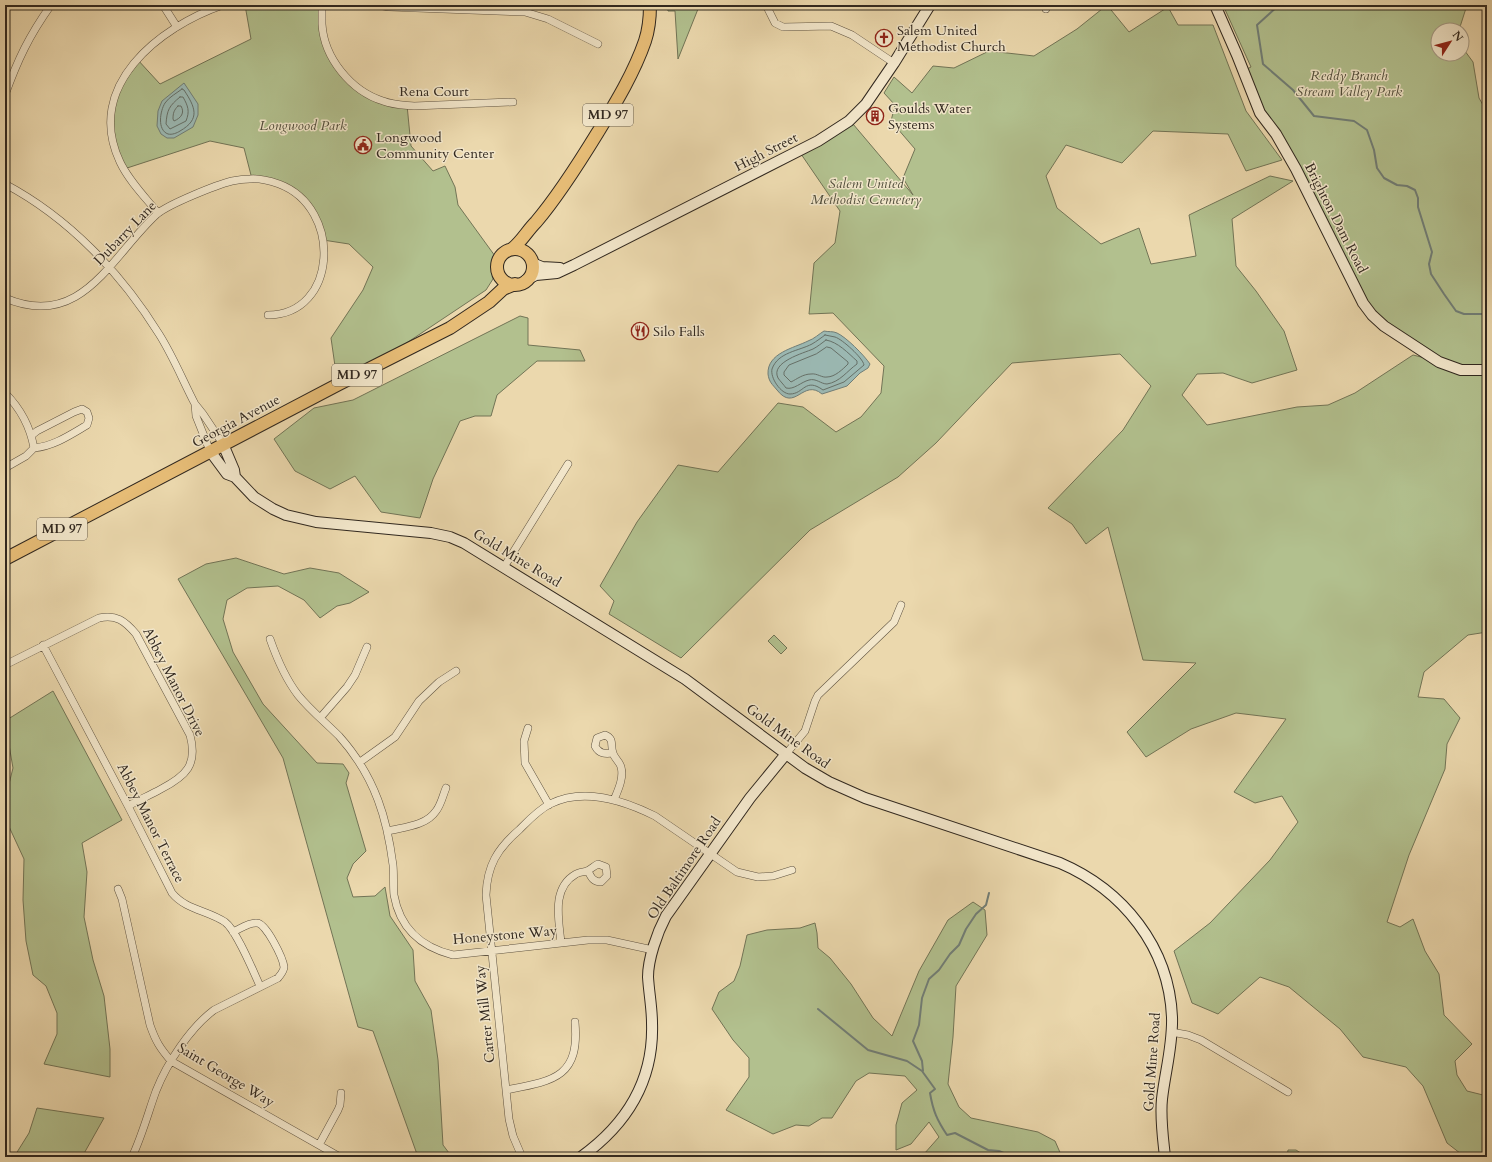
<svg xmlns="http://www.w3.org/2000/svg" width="1492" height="1162" font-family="Cardo,serif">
	<rect width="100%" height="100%" fill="#ebd8ad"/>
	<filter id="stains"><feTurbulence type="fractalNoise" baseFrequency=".005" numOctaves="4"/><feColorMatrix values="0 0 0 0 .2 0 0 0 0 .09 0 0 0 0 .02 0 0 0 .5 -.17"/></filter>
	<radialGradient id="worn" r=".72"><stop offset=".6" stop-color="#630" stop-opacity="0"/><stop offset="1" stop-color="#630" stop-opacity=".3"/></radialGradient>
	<path fill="#b2c08e" stroke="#727456" d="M245 5H322V25L337 67 367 94 407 105 411 146 433 171 445 166 455 187 458 205 495 256 493 279 486 290 396 350 337 380 331 338 363 290 373 267 349 244 323 240 314 213 288 187 252 179 244 148 210 141 124 169 112 137 116 90 137 59 160 84 251 39Z
		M667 5H697L698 9 678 59 675 11H668Z
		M1107 5 1129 32 1168 7 1178 25H1213L1246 111 1282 160 1246 171 1228 134 1153 131 1122 163 1066 145 1046 176 1057 208 1101 244 1139 228 1151 264 1196 256 1189 215 1270 176 1293 181 1232 219 1236 266 1256 291 1284 331 1297 370 1252 383 1223 373 1197 374 1182 395 1207 425 1297 407 1328 405 1355 393 1413 355 1437 361 1372 315 1241 72 1251 67 1223 5H1467L1459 30H1438V54H1462V47L1473 62 1479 98 1487 112V632L1468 635 1424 672 1418 697 1444 699 1460 718 1447 744 1445 769 1409 855 1387 922 1400 927 1413 919 1425 951 1439 974 1444 1015 1472 1044 1455 1061 1457 1075 1467 1091 1487 1096V1157H1465L1447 1143 1423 1086 1406 1067 1363 1057 1340 1029 1289 987 1260 977 1218 1014 1192 1003 1174 951 1210 923 1270 860 1298 822 1282 796 1255 803 1234 792 1286 719 1236 713 1191 729 1146 757 1127 732 1196 663 1143 660 1108 527 1086 544 1072 524 1048 508 1123 430 1151 386 1120 354 1012 363 936 443 898 477 810 530 681 658 609 614 614 601 600 586 637 522 678 465 718 472 778 403 803 407 836 432 861 417 881 393 884 366 833 313 809 314 814 263 835 243 840 211 801 154 827 141 853 124 913 195 903 178 915 149 891 121 895 105 884 93 894 77 912 93 933 66 954 68 989 51 1034 56 1077 29Z
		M520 316 528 318V345L580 350 585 361H537L497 395 491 416H475L460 421 433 479 420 518 381 512 355 476 330 489 295 471 274 439 314 408 353 400Z
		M236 558 284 574 310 568 339 573 369 592 350 603 337 606 320 618 304 600 278 586 247 588 227 600 223 619 233 652 263 704 317 763 343 764 349 773 346 783 366 851 353 864 347 878 353 897 375 896 385 887 390 916 413 950 415 981 431 1010 438 1060 443 1145 452 1157H418L373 1031 358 1027 283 758 178 579 206 564Z
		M774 635 787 648 781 654 768 641Z
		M53 691 122 820 82 843 87 872 84 917 93 960 104 996 110 1049V1077L44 1064 57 1034V1013L46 986 33 975 26 941 23 900 24 859 5 818 6 796 13 768 8 739 5 733V721Z
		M973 902 985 910 987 935 956 986 953 1037 948 1084 959 1107 971 1118 1038 1132 1055 1141 1062 1157H924V1154L939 1137 929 1122 911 1144 896 1150V1125L902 1103 917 1090 905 1076 869 1073 856 1081 832 1118H822L809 1126 796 1125 773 1134 726 1110 749 1077V1058L733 1040 712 1009 719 992 734 981 740 966 747 935 767 930 800 928 815 923 817 933 818 948 830 958 851 984 873 1018 892 1036 919 971 948 920Z
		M37 1108 104 1118 82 1157H14L29 1133Z
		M1288 1150H1296L1307 1157H1287Z"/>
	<path fill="#9bb8b2" stroke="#717e77" d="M184 83 198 104V115L193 127 174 138H167L161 134 157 126 158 111 162 101Z
		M824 331C828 332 833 331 837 333 846 337 864 355 870 364L868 368 860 373 847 386 822 394C803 378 795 413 777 390 772 384 769 382 768 374 767 353 794 348 808 341 814 339 819 334 824 331Z"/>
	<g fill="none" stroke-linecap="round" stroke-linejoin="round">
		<path stroke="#667068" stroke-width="1" d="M182 89 184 90C195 107 201 119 180 131 177 133 172 135 168 134 157 130 160 111 165 103 169 97 177 93 182 89Z
			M180 97H183C188 106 190 111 186 121L170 129 166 124C167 110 169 106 180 97Z
			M178 106H181C185 113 181 118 174 121L173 119C173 113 174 110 178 106Z
			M825 335C828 336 832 336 835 337 842 339 863 358 864 365L844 382 823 390C805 377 804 394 790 394 781 394 770 378 772 369 778 352 799 351 812 344 817 341 821 338 825 335Z
			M826 340C838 342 848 353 857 361V364C847 371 840 382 827 384 821 384 816 378 809 380 801 382 794 390 786 388 784 385 780 381 778 378 770 362 804 353 813 349 817 347 822 343 826 340Z
			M827 347 831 348 848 362V364C843 369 835 377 827 377 822 378 817 373 811 374 803 374 797 379 791 382L784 375V372L789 365 816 354Z"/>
		<path stroke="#717e77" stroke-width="2" d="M1279 5 1257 25 1263 64 1293 90 1314 116 1354 121 1367 130 1374 150 1377 168 1384 178 1397 185 1407 186 1415 190 1418 198V207L1432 252 1429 264 1431 274 1444 294 1456 311 1464 314H1487
			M818 1009 868 1050 907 1061 922 1071 935 1089 930 1093C933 1111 937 1120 947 1135L955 1133 988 1150 999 1151 1013 1157
			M923 1071 922 1061 913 1041 919 1025 922 998 929 979 939 970 950 954 959 945 966 929 976 914 986 905 989 893"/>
		<defs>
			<path id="street" d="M163 5 177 27
				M322 5C322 11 322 17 322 24 324 58 351 91 383 101 393 105 404 105 414 106L513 102
				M377 5 389 7 525 12 548 19 598 44
				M766 5 775 23 783 27 831 26 852 35 894 63
				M1046 9 1047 5
				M5 95C18 59 29 36 51 5
				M5 184C69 218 121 273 159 334 173 356 183 381 195 404
				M158 213C145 197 129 181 120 162 84 86 159 27 223 5
				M5 298C82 331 111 256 157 214 169 204 216 185 232 181 237 180 244 179 250 179 260 178 270 181 279 184 343 208 338 315 268 315
				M5 393C21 409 30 426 34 448
				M210 451 196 416 195 404 203 414 223 444
				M5 468 26 456 34 448C54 446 70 435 87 425L89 418 87 412 82 409 74 412 37 431 32 435
				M504 567 568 464
				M270 639C277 659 285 678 298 695 310 710 325 722 339 736 356 755 369 776 378 800 386 821 390 842 393 865 394 874 393 885 394 895 400 929 421 947 453 955L588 940H607L653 950
				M43 645 128 806 172 893C186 910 207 910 225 922 237 931 253 971 260 986
				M5 665 99 618C116 614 125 621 136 634L190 735C198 765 186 776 161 789 150 795 139 800 128 806
				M320 718 347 687 355 675 367 647
				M528 728 524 741 525 763 549 805
				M613 753C605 754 599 754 595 746L597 738 605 735C615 739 610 746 613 753 614 758 620 762 621 767 624 778 618 790 614 800
				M786 754 805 731 815 701 818 695 894 622 901 605
				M360 762 395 737 419 701 439 682 456 671
				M388 831C404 827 426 826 436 811 441 805 443 795 446 788
				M118 889 122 899 150 1025C156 1042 160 1048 171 1061L340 1157
				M561 943C559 920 551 888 576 874 579 872 584 872 587 871 591 869 594 866 598 864L606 867 607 876 601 882C593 882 591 877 588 871
				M1171 1032 1188 1035 1201 1040 1288 1092
				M506 1090C553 1081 580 1078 575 1022
				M319 1145 338 1110 340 1105 341 1093
				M132 1157C142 1136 148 1113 156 1091 167 1063 190 1028 214 1010L278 978C281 974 284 971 284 967 283 958 266 923 257 923 249 922 240 929 233 932
				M522 1157 513 1136 509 1119 486 895C487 866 497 849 519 830 528 821 538 810 550 804 584 787 623 800 655 816L737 872 758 877 773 876 792 870"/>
			<path id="secondary" d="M1215 5 1237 55 1260 113 1276 134 1296 169 1363 303 1372 315 1384 326 1439 362 1461 370H1487
				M532 263 542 267 560 268
				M526 280 536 275 557 273 574 265 818 141 849 121 866 104 894 63 930 5
				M223 444 234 470 235 477
				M210 451 227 474 235 477 254 497 273 509 286 515 316 522 431 533 450 537 464 543 685 679 805 768 829 782 865 798 1060 863C1123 890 1169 947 1172 1017 1173 1045 1165 1072 1162 1099 1160 1118 1163 1138 1165 1157
				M581 1157C627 1124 654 1081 652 1023 652 1008 649 993 648 977 648 959 657 933 666 916L750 798 786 754"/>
			<path id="primary" d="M512 249C522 241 527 231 536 222 559 195 579 163 598 132 615 104 634 73 645 41 649 29 650 17 650 5
				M497 267a18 18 0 1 1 36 0a18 18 0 1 1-36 0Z
				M5 559 339 384 450 328 489 302 503 289 515 284"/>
		</defs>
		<use href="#street" stroke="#605442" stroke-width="8"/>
		<use href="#secondary" stroke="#31281f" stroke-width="12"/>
		<use href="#primary" stroke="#31281f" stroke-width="14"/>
		<use href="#street" stroke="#f2e6ca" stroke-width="7"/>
		<use href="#secondary" stroke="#f2e6ca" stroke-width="10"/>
		<use href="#primary" stroke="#e6bc76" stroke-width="12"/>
	</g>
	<defs>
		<symbol id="church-ring" viewBox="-11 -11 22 22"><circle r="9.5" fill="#f2e6ca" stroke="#8f2418" stroke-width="1.5"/><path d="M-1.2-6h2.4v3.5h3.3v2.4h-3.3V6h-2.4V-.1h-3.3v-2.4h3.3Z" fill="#8f2418"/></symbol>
		<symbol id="building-ring" viewBox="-11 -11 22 22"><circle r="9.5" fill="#f2e6ca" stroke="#8f2418" stroke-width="1.5"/><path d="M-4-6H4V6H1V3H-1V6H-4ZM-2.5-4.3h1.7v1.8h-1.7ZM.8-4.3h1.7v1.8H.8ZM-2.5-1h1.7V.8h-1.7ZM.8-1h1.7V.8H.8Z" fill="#8f2418"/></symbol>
		<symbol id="civic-ring" viewBox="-11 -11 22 22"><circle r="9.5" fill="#f2e6ca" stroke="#8f2418" stroke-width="1.5"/><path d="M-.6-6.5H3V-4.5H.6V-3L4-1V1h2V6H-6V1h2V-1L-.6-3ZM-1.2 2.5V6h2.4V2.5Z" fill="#8f2418"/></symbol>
		<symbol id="restaurant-ring" viewBox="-11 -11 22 22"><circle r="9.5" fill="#f2e6ca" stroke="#8f2418" stroke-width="1.5"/><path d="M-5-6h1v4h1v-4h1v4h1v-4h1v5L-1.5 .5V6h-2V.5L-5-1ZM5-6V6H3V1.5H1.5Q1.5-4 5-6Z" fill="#8f2418"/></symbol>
	</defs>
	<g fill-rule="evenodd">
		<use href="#church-ring" x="874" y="28" width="20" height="20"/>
		<use href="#building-ring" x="865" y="106" width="20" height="20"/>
		<use href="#civic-ring" x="353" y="135" width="20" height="20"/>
		<use href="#restaurant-ring" x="630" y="321" width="20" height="20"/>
	</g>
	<g text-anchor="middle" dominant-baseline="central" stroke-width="3" stroke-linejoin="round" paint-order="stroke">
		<g fill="#f2e6ca" stroke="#6b6152" stroke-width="1">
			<rect x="583" y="104" width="50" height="22" rx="3"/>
			<rect x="332" y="364" width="50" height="22" rx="3"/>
			<rect x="37" y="518" width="50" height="22" rx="3"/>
		</g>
		<g font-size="13" font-weight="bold" fill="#31281f">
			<text x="608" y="115">MD 97</text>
			<text x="357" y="375">MD 97</text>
			<text x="62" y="529">MD 97</text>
		</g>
		<g font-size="14" fill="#31281f" stroke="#f2e6ca" text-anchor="start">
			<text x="897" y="30">Salem United<tspan x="897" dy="16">Methodist Church</tspan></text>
			<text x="888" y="108">Goulds Water<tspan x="888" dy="16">Systems</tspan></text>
			<text x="376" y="137">Longwood<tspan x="376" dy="16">Community Center</tspan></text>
			<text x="653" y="331">Silo Falls</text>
		</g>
		<g font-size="14" font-style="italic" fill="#514e3b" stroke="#f2e6ca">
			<text x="1349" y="75">Reddy Branch<tspan x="1349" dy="16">Stream Valley Park</tspan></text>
			<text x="303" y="125">Longwood Park</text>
			<text x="866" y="183">Salem United<tspan x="866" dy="16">Methodist Cemetery</tspan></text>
		</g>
		<g font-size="14" fill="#31281f" stroke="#f2e6ca">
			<text x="434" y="91">Rena Court</text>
			<text transform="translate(766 152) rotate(-27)">High Street</text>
			<text transform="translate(1336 218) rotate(63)">Brighton Dam Road</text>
			<text transform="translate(125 233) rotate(-46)">Dubarry Lane</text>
			<text transform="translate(236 421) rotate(-28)">Georgia Avenue</text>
			<text transform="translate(517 558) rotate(31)">Gold Mine Road</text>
			<text transform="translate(174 682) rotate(63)">Abbey Manor Drive</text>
			<text transform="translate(788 736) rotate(36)">Gold Mine Road</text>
			<text transform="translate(151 823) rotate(63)">Abbey Manor Terrace</text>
			<text transform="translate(684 868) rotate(-56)">Old Baltimore Road</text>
			<text transform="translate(505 935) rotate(-5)">Honeystone Way</text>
			<text transform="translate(485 1014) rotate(-96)">Carter Mill Way</text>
			<text transform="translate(1152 1062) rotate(-86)">Gold Mine Road</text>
			<text transform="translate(226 1075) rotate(31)">Saint George Way</text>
		</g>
	</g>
	<rect width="1492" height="1162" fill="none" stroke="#ebd8ad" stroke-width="20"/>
	<rect x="6" y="6" width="1480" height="1150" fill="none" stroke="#31281f" stroke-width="2"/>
	<rect x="10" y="10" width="1472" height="1142" fill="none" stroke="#31281f"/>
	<g transform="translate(1450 42) rotate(54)"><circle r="19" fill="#f2e6ca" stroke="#a59a86"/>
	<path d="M0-3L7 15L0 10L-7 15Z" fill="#8f2418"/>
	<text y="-6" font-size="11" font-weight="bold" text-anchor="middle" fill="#31281f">N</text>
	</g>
	<rect width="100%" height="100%" filter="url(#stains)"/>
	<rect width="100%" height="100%" fill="url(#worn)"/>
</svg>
